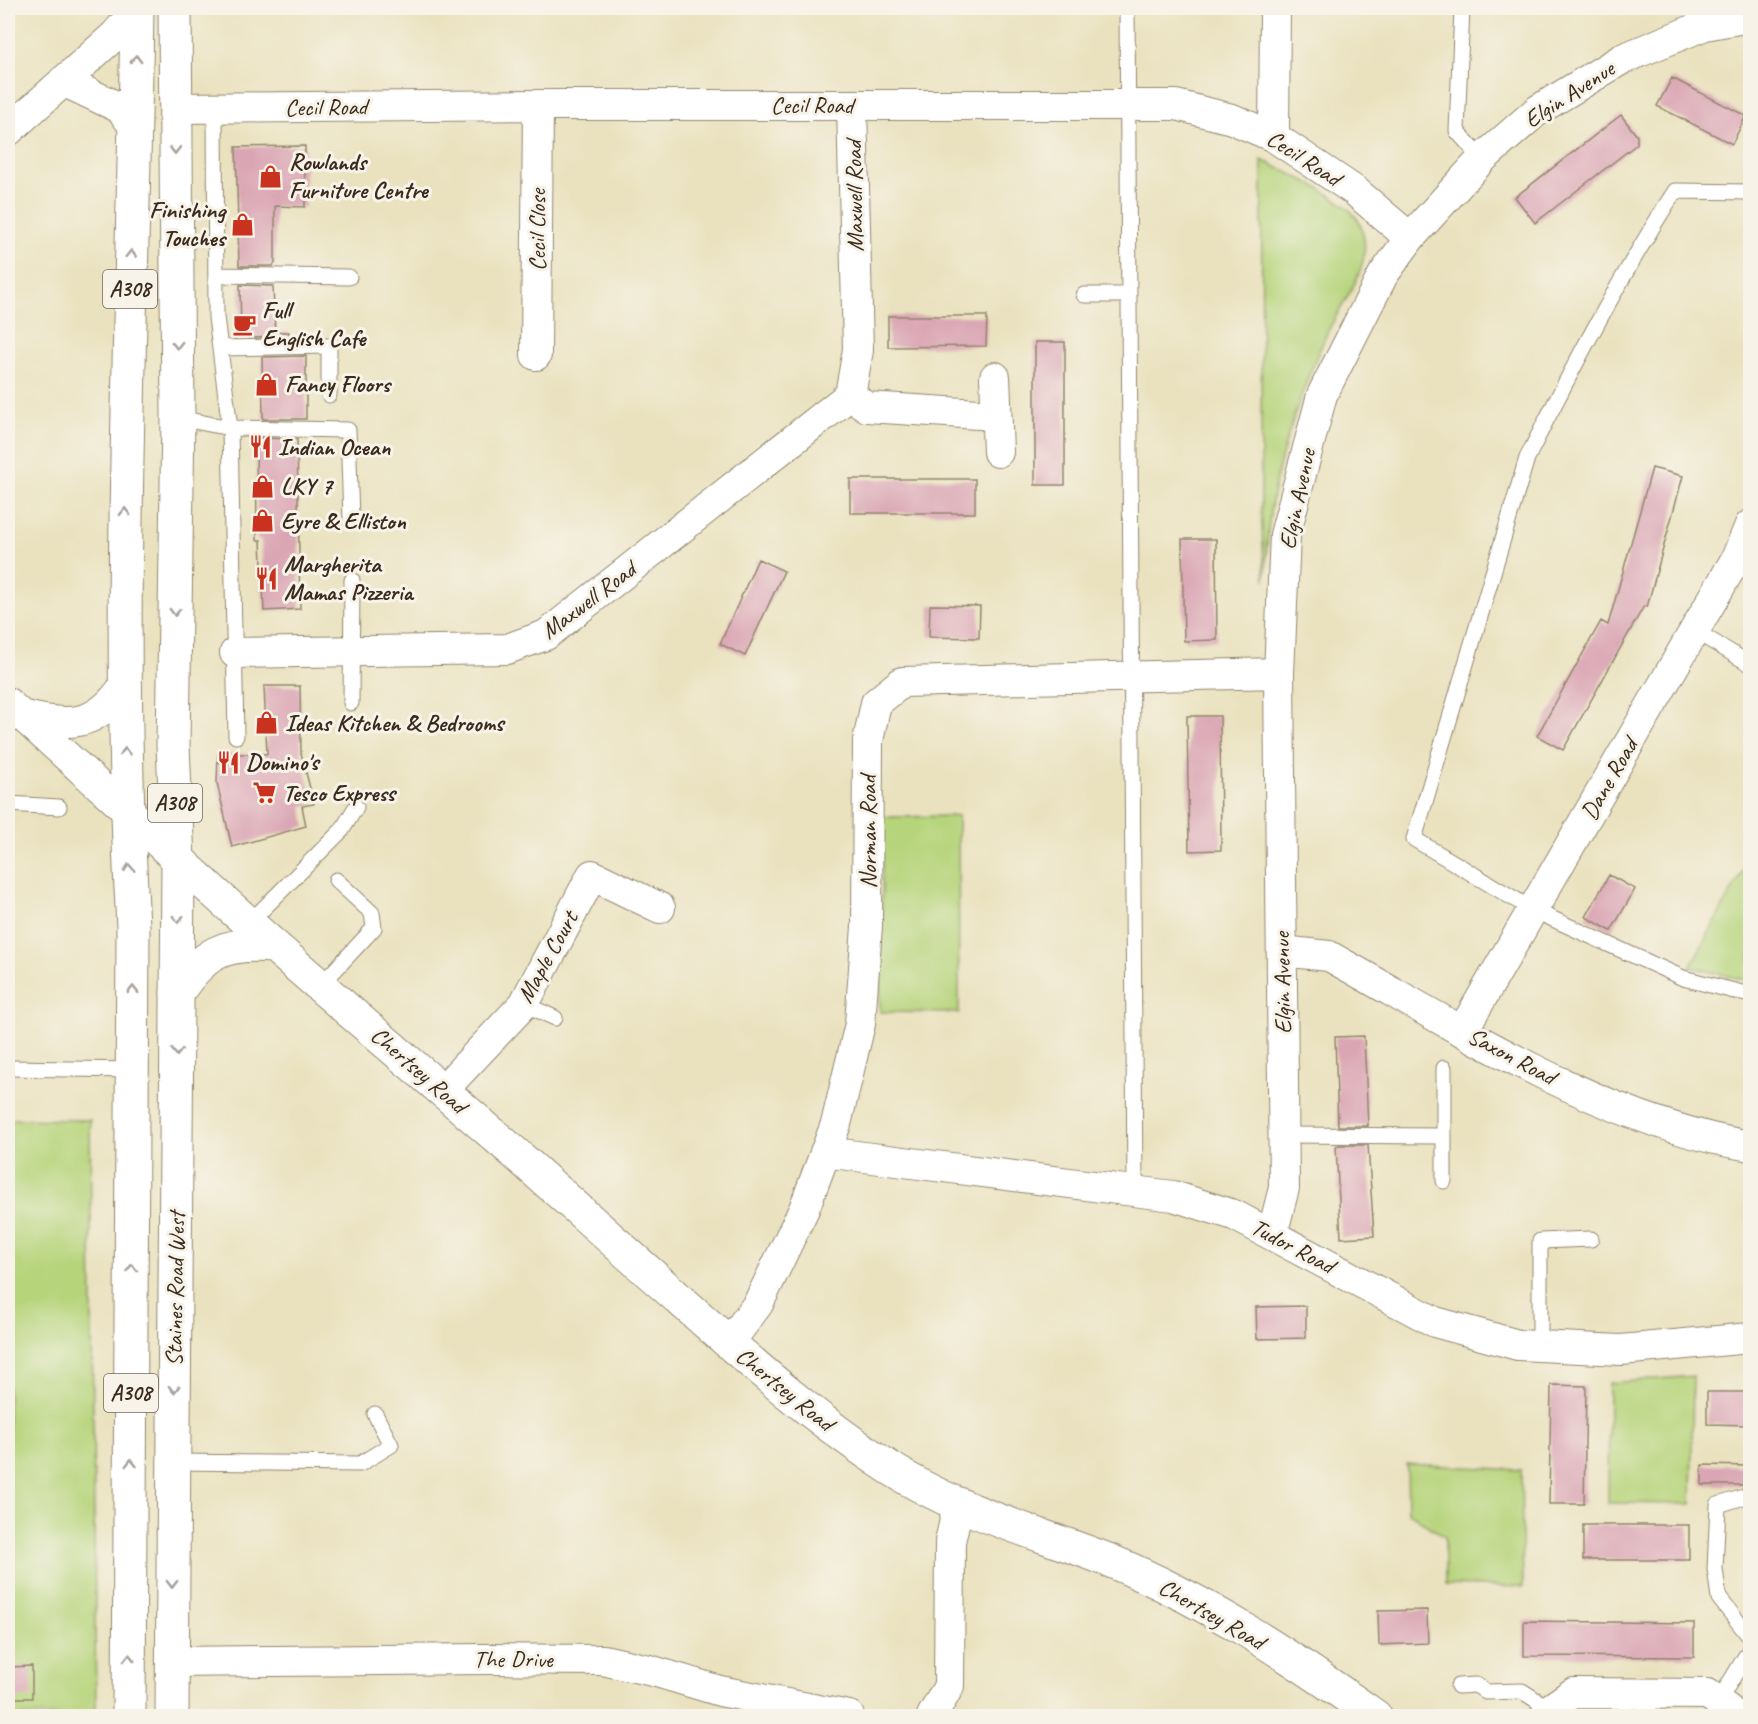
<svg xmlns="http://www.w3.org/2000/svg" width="1758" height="1724" font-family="Caveat,sans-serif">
	<rect width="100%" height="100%" fill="#f7f3e8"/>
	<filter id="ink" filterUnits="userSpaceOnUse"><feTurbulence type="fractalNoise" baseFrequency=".0167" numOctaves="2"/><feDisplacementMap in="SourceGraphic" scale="12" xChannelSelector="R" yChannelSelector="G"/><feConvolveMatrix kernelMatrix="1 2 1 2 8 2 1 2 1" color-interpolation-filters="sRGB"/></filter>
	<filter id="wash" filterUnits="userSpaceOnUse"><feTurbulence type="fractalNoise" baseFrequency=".008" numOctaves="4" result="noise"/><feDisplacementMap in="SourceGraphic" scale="24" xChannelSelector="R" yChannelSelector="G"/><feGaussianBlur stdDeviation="1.35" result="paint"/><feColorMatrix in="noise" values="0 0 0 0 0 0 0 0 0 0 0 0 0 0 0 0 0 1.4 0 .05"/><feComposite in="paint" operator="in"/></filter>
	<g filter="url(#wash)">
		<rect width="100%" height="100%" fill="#eae2bf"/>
		<path fill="#b6d47a" stroke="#787f4c" stroke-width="1.5" d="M1262 160C1287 173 1349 198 1360 224 1377 265 1343 299 1327 333 1304 384 1279 452 1271 507 1267 531 1267 556 1265 580L1261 509Z
			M958 816 959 1013 880 1012 883 817Z
			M1750 858V981L1690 967Z
			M8 1119 90 1120 96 1716H8Z
			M1693 1376 1691 1504 1608 1503 1609 1383Z
			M1407 1464 1521 1470 1523 1587 1445 1585V1537L1408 1512Z"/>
		<g id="blocks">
			<path fill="#daa5b4" d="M1672 78 1746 116 1732 144 1657 106Z
				M1621 115 1637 136V144L1535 223 1515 197Z
				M305 146V207L275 206V263L273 266H239L236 147Z
				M240 285 273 286 275 332H289V337L248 338 247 332 241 333Z
				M888 316H987L986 346 888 347Z
				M1035 342H1065V485H1035Z
				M306 356V419H263L262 357Z
				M256 438 297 439 300 609 264 611 261 540H257Z
				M1652 468 1683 476 1647 607 1644 606 1563 750 1537 736 1601 621 1608 625Z
				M850 479H975V513H850Z
				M1182 539H1216L1217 640 1184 641Z
				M758 559 784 571 745 656 720 644Z
				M930 605 980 606 979 638 929 637Z
				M264 686H300L301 753 314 804 302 806 306 826 232 847 217 783 218 754H267Z
				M1187 716H1220L1221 850 1189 851Z
				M1609 875 1635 889 1611 931 1586 917Z
				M1364 1036 1368 1126H1338L1335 1037Z
				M1339 1145H1368L1374 1236 1341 1238 1336 1147Z
				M1306 1306V1338L1257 1339 1256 1307Z
				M1551 1385 1586 1386 1584 1504H1549Z
				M1707 1392H1750V1425L1707 1424Z
				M1702 1465 1750 1466V1485H1702Z
				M1583 1525H1689V1560H1583Z
				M1427 1610 1428 1643 1379 1645 1378 1611Z
				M1524 1621 1694 1623V1657L1524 1656Z
				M32 1666V1698H8V1667Z"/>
		</g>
	</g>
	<g filter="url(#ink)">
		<use href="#blocks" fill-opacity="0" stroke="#92866e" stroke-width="1.5"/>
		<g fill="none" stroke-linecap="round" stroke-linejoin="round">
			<defs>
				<path id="lane" d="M1127 8 1135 1191
					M1462 8 1457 131 1482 159
					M215 108 216 317 230 428 236 736
					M1750 192 1675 191C1620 277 1573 367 1527 458L1414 839 1533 910 1683 978 1750 995
					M217 275 349 277
					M1084 295H1128
					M222 348 329 346V395
					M178 418 230 428 348 430 351 519
					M1695 631 1750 664
					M351 703 352 580
					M8 804 59 807
					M247 925 342 830 356 807
					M320 986 374 928 372 913 336 880
					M524 1004 555 1018
					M8 1068 133 1070
					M1284 1135 1442 1136
					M1444 1181V1068
					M1540 1346V1241L1591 1239
					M174 1462 360 1464 391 1445 375 1414
					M1750 1495 1718 1505 1715 1569 1719 1598 1750 1637
					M1458 1686 1476 1685 1486 1692 1522 1691 1550 1709
					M1718 1702 1750 1649
					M1646 1716 1643 1715 1658 1694"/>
				<path id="street" d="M63 81 120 108 134 126
					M175 108 538 105H1176L1232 119 1274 137 1355 191 1410 238
					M8 131 114 36 137 10
					M1274 137 1275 8
					M536 355 538 105
					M995 377 998 452
					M850 395 867 407 995 415
					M235 653 507 649 546 635 850 395 858 350 852 105
					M8 703 126 810
					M21 715C68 726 95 729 124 686
					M1282 951 1329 956C1459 1028 1603 1122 1750 1146
					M1463 1030 1736 559 1750 525
					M443 1090 524 1004 592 875 660 908
					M825 1152 1173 1196 1234 1215 1435 1322 1518 1345 1621 1350 1750 1338
					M1272 1235 1284 1188 1279 673 1285 535 1322 395 1383 275 1410 238 1482 159 1538 110 1622 59 1705 25 1750 17
					M729 1343 758 1304 804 1209 836 1124 860 1024 867 926 868 741 876 703 902 682 1279 673
					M171 1662 486 1659 603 1660 653 1671 720 1691 849 1716
					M932 1716 949 1686 950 1542 958 1506
					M1545 1716 1550 1709 1573 1693 1708 1694 1730 1711 1732 1716"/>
				<path id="secondary" d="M126 810C254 934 391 1045 525 1162 581 1212 638 1263 695 1313 757 1368 820 1423 890 1468 959 1513 1038 1532 1113 1562 1207 1601 1293 1658 1375 1716
					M177 993C204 953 223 942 272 946"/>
				<path id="highway" d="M129 1716 133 926C115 620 133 314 137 8
					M172 1716 178 861 173 745 178 418 175 8"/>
			</defs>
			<use href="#lane" stroke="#92866e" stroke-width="17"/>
			<use href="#street" stroke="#92866e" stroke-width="32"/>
			<use href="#secondary" stroke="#92866e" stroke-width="35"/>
			<use href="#highway" stroke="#92866e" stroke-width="35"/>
			<use href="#lane" stroke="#fff" stroke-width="15"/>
			<use href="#street" stroke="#fff" stroke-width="30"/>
			<use href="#secondary" stroke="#fff" stroke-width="33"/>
			<use href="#highway" stroke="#fff" stroke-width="33"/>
		</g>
		<defs><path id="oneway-chevron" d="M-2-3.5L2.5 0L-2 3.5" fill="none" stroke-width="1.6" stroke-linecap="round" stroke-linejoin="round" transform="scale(1.5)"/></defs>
		<g stroke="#a79f9a">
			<use href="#oneway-chevron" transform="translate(136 59) rotate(-89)"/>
			<use href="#oneway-chevron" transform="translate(175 150) rotate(90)"/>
			<use href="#oneway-chevron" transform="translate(131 254) rotate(-89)"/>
			<use href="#oneway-chevron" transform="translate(177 345) rotate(90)"/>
			<use href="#oneway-chevron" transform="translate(125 512) rotate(-89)"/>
			<use href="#oneway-chevron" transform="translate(175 612) rotate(91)"/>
			<use href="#oneway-chevron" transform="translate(125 752) rotate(-91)"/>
			<use href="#oneway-chevron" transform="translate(129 868) rotate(-93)"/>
			<use href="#oneway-chevron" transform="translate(178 919) rotate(90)"/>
			<use href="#oneway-chevron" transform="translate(133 990) rotate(-90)"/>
			<use href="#oneway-chevron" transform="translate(177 1052) rotate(90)"/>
			<use href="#oneway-chevron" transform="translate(132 1268) rotate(-90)"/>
			<use href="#oneway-chevron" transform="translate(174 1389) rotate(91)"/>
			<use href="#oneway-chevron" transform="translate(131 1463) rotate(-90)"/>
			<use href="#oneway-chevron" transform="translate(172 1584) rotate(91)"/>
			<use href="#oneway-chevron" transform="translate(129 1658) rotate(-90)"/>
		</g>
	</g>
	<defs>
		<symbol id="shop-bare" viewBox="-9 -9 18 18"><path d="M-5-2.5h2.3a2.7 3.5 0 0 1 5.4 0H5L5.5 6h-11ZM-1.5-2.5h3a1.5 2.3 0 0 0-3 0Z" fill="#c8321e" stroke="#f7f3e8" stroke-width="2.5" paint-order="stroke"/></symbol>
		<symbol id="cafe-bare" viewBox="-9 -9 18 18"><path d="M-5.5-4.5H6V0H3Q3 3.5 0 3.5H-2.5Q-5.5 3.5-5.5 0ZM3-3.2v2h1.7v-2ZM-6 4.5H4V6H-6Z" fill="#c8321e" stroke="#f7f3e8" stroke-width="2.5" paint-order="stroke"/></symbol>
		<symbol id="restaurant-bare" viewBox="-9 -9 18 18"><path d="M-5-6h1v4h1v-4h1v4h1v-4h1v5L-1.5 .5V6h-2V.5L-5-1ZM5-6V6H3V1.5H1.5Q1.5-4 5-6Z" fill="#c8321e" stroke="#f7f3e8" stroke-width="2.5" paint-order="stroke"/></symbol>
		<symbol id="supermarket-bare" viewBox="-9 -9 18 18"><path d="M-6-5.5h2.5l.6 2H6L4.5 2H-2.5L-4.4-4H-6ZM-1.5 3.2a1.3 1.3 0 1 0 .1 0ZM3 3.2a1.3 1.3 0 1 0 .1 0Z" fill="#c8321e" stroke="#f7f3e8" stroke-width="2.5" paint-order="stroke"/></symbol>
	</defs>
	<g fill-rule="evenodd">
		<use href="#shop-bare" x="254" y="160" width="33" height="33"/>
		<use href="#shop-bare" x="226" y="208" width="33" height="33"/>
		<use href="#cafe-bare" x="228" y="308" width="33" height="33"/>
		<use href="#shop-bare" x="250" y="368" width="33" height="33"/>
		<use href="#restaurant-bare" x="244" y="430" width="33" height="33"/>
		<use href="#shop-bare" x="246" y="470" width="33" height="33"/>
		<use href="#shop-bare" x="246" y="504" width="33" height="33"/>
		<use href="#restaurant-bare" x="250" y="562" width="33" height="33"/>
		<use href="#shop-bare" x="250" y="706" width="33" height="33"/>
		<use href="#restaurant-bare" x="212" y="746" width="33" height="33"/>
		<use href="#supermarket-bare" x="248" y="776" width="33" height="33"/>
	</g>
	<g text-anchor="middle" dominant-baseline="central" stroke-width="6" stroke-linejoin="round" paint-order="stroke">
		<g fill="#f7f3e8" stroke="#73665b" stroke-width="1.5">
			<rect x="103" y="270" width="54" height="38" rx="4.5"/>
			<rect x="148" y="784" width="54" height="38" rx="4.5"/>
			<rect x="104" y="1374" width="54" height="38" rx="4.5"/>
		</g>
		<g font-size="22" font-weight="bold" fill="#3b2a1e">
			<text x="130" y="289">A308</text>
			<text x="175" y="803">A308</text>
			<text x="131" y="1393">A308</text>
		</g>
		<g font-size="24" fill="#3b2a1e" stroke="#f7f3e8">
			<text transform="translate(1569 94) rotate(-33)">Elgin Avenue</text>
			<text x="812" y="105">Cecil Road</text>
			<text transform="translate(326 107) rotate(-1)">Cecil Road</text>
			<text transform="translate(1304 158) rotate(33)">Cecil Road</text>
			<text transform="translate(854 196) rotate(-91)">Maxwell Road</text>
			<text transform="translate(537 230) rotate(-90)">Cecil Close</text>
			<text transform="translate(1297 499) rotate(-78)">Elgin Avenue</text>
			<text transform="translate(588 600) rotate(-37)">Maxwell Road</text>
			<text transform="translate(1609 779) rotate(-60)">Dane Road</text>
			<text transform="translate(868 832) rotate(-90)">Norman Road</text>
			<text transform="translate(547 957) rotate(-61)">Maple Court</text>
			<text transform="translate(1282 983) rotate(-91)">Elgin Avenue</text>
			<text transform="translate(1512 1056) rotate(28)">Saxon Road</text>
			<text transform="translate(419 1070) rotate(41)">Chertsey Road</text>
			<text transform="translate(1293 1246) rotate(28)">Tudor Road</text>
			<text transform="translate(175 1289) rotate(-89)">Staines Road West</text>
			<text transform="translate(785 1389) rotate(39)">Chertsey Road</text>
			<text transform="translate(1212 1614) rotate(30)">Chertsey Road</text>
			<text x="513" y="1659">The Drive</text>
		</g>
		<g font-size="24" font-weight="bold" fill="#3b2a1e" stroke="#f7f3e8" text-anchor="start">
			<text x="289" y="162">Rowlands<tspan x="289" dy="28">Furniture Centre</tspan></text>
			<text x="225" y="210" text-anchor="end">Finishing<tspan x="225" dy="28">Touches</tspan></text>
			<text x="262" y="310">Full<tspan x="262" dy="28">English Cafe</tspan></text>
			<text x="285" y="384">Fancy Floors</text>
			<text x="278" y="447">Indian Ocean</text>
			<text x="281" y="486">LKY 7</text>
			<text x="281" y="521">Eyre &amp; Elliston</text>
			<text x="284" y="564">Margherita<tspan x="284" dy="28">Mamas Pizzeria</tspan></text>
			<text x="285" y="723">Ideas Kitchen &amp; Bedrooms</text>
			<text x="246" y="762">Domino's</text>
			<text x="283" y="793">Tesco Express</text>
		</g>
	</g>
	<rect width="1758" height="1724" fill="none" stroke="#f7f3e8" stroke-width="30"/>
</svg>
